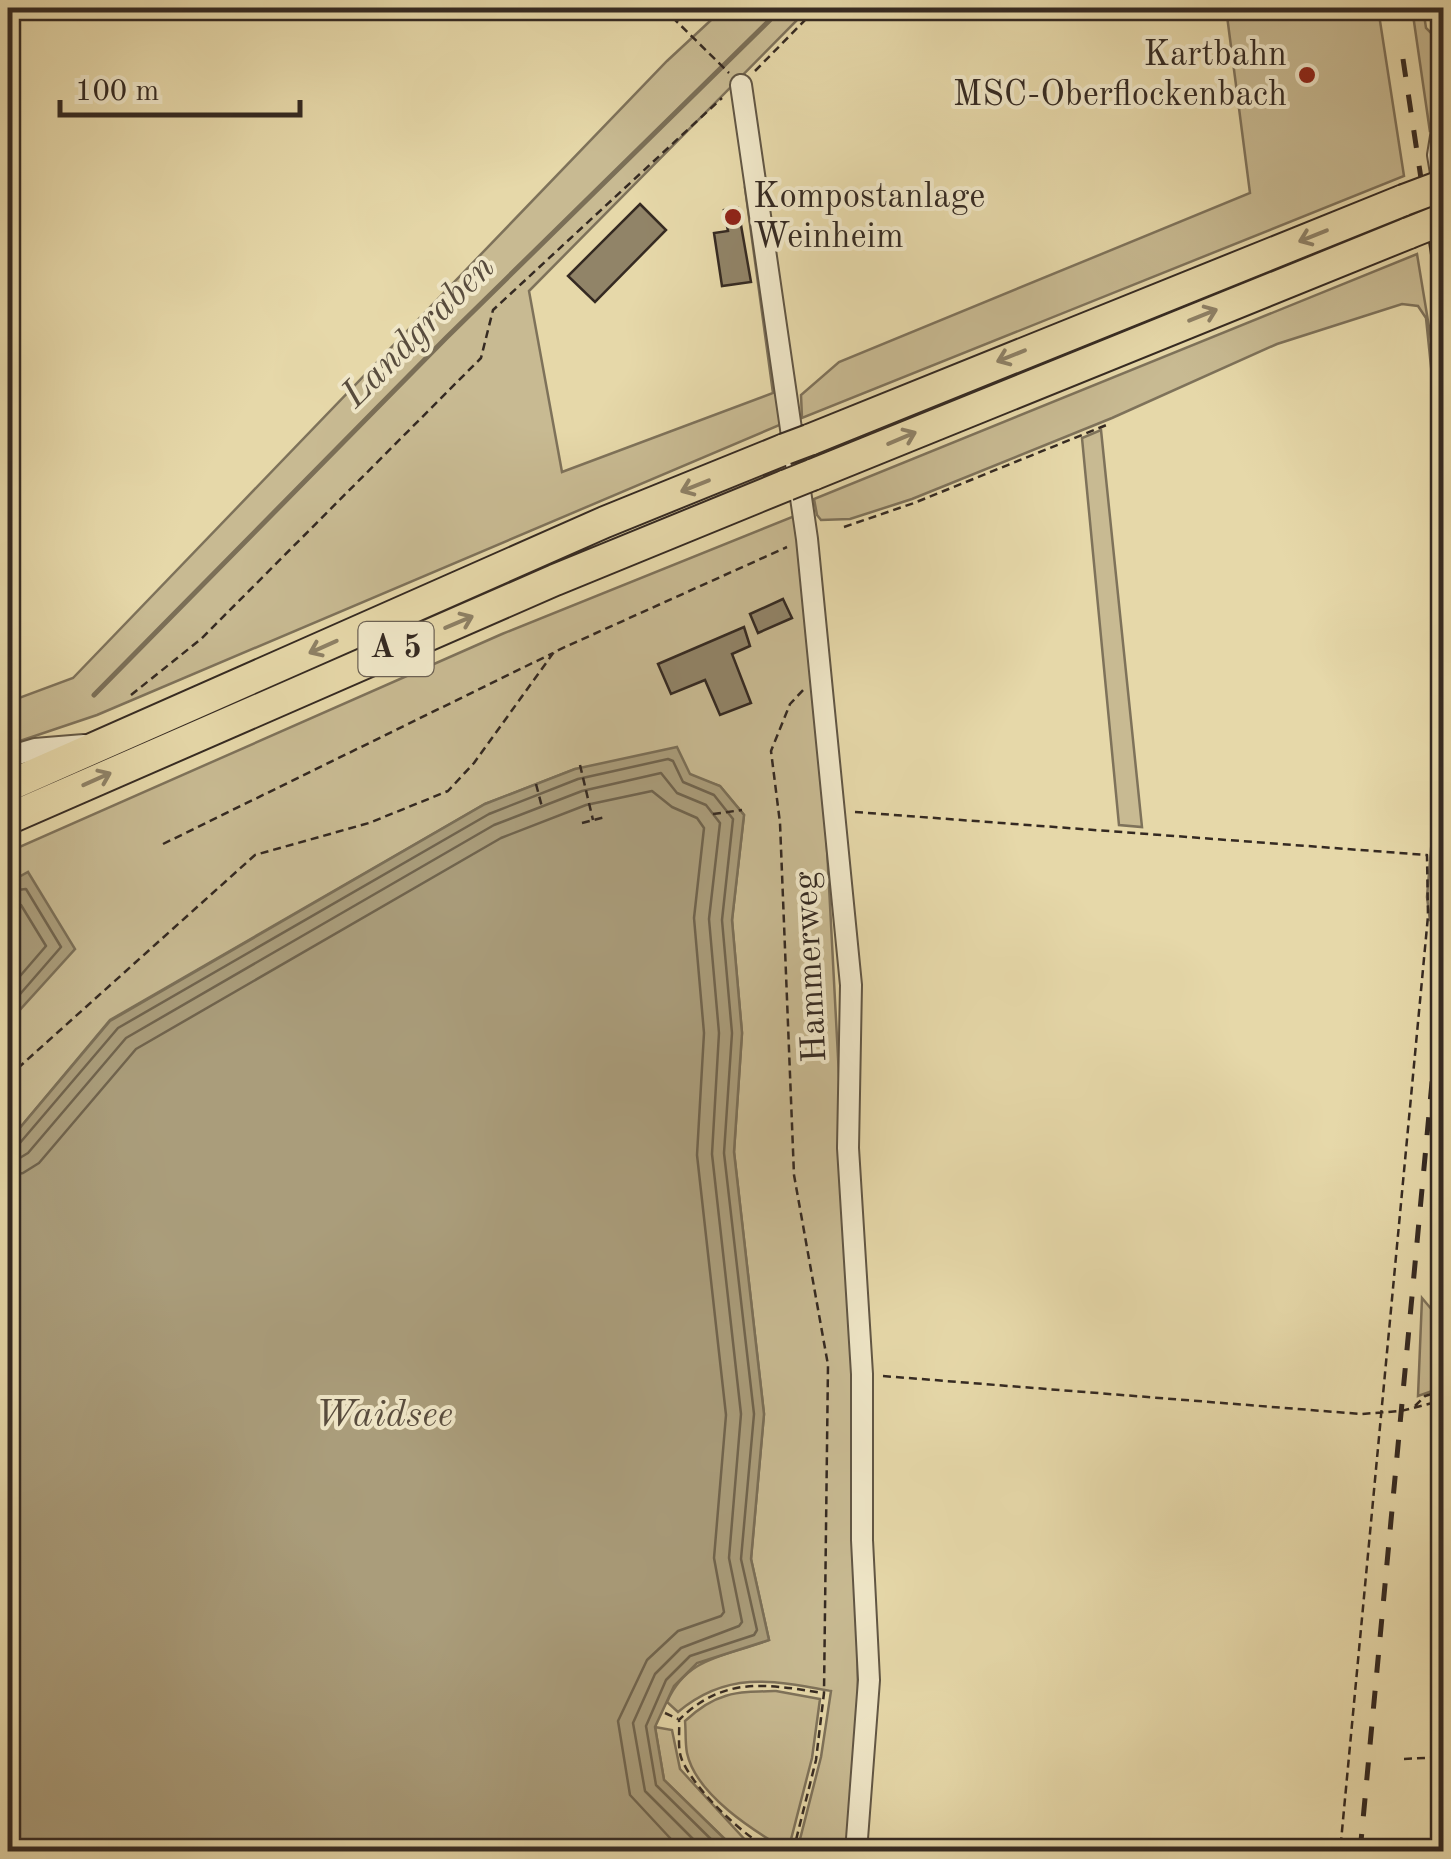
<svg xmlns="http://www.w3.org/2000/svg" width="1451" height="1859" font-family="'Old Standard TT',serif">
	<rect width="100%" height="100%" fill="#e6d8a9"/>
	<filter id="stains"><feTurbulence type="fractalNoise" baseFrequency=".002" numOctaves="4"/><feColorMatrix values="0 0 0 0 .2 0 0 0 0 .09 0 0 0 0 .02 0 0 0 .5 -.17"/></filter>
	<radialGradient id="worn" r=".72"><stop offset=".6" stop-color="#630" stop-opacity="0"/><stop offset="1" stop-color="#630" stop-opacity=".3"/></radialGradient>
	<path fill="#c8ba92" stroke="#7e725a" stroke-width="2.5" d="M724 8H809L529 291 562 472 773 393 745 188 757 189 789 421 97 715 8 745V702L73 678 667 61Z
		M1226 8H1378L1404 176 802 418 801 395 839 362 1250 193Z
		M1412 8H1423L1426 28 1439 41 1443 40V95L1430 132Z
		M1405 213 1407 222 812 462 810 453Z
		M1417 254 1443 412V483L1426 318 1418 306 1402 304 1277 344 1112 418 912 499 850 519 821 520 817 515 814 499Z
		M1101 430 1142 827 1119 825 1082 438Z
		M797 515 825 810 854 1361 858 1693 849 1851H797L821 1757 831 1691C772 1680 727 1671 678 1712L667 1702C687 1656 727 1656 769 1640L751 1559 764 1414 734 1152 742 1033 732 920 744 815 720 786 689 775 575 769 485 804 110 1020 8 1142V852L502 634Z
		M1443 706V795L1430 921 1427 897Z
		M1422 1298 1443 1323 1444 1387 1418 1396Z
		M776 1691 820 1699 812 1758 788 1851C754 1831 696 1795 687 1753 685 1743 686 1731 685 1721 716 1692 735 1692 776 1691Z
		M655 1727 672 1730 680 1769 748 1843 764 1851H737L664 1780Z"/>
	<path fill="#aa9d7b" stroke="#7b6f57" stroke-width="2.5" d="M677 747 690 774 720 786 744 815 732 920 742 1033 734 1152 764 1414 751 1559 769 1640 697 1663 674 1686 655 1727 664 1780 737 1851H8V1142L110 1021 485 804 575 769Z
		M28 872 75 949 8 1023V883Z"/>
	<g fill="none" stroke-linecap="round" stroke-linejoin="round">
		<path stroke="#70644e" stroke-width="2.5" d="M8 891 26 889 61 947 8 1008
			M8 904 21 905 46 946 8 990
			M8 1148 19 1144 118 1028 489 814 578 779 668 759 673 761 683 782 714 795 733 819 722 920 732 1033 724 1153 754 1414 741 1559 757 1630 754 1635 690 1656 666 1680 646 1726 656 1785 724 1852
			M8 1160 18 1159 28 1153 126 1038 494 825 582 791 661 773 677 793 706 805 720 823 709 919 719 1033 712 1154 741 1414 729 1558 742 1622 739 1626 681 1648 655 1674 633 1723 645 1791 706 1852
			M8 1176 23 1173 39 1163 136 1049 501 838 586 805 652 791 672 807 697 818 704 828 694 918 704 1033 697 1155 726 1415 714 1558 724 1612 721 1616 678 1631 647 1660 618 1721 630 1795 683 1852"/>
		<path stroke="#7b6f57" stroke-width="5" d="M94 695 446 338 782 8"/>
	</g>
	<path fill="#918468" stroke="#352a22" stroke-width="2.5" d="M640 204 666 230 595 302 568 276Z
		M738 208 751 282 722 286 714 233 728 231 724 210Z
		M783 599 792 618 758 633 750 614Z
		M744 627 750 646 732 654 751 703 720 715 705 680 671 694 658 664Z"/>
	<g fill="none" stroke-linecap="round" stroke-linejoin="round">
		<defs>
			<path id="minor" d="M741 85 807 539 851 985 848 1148 862 1374V1540L869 1680 856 1852
				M1444 118 1438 155 1444 191
				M8 757 35 749 84 745"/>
			<path id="highway" d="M809 440 1404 200
				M812 475 1409 233
				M8 786 605 522 785 449
				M8 819 555 580 787 485"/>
		</defs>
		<use href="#minor" stroke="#615644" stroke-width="24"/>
		<use href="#highway" stroke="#352a22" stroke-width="34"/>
		<path stroke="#352a22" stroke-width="2.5" stroke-dasharray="8 5" stroke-linecap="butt" d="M663 8 729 73
			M755 71 817 8
			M844 527 914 503 1109 424
			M131 695 201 639 481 358 493 310 722 98
			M580 765 593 820
			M536 784 542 807
			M855 812 1427 855 1428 916 1340 1852
			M713 814 742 810
			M582 823 605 817
			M163 844 553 653
			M8 1077 255 855 369 823 448 791 474 763 554 652 787 547
			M883 1376 1361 1414 1401 1411 1444 1400
			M1415 1406 1425 1396 1444 1390
			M665 1713 678 1719
			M1404 1759 1444 1757
			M773 1852C743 1835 696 1792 682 1760 677 1749 680 1732 679 1720 723 1676 766 1684 823 1693
			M793 1852 816 1760 824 1693 828 1365 794 1175 780 823 771 751 790 704 804 689"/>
		<use href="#minor" stroke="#efe6c7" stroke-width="20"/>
		<use href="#highway" stroke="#e6d8a9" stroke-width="30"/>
		<path stroke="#352a22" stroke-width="5" stroke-dasharray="18 18" stroke-linecap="butt" d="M1403 59 1444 331
			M1360 1852 1444 954"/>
		<defs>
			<path id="highway-bridge" d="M1404 200 1444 185
				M1409 233 1444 219
				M785 449 809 440
				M787 485 812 475"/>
		</defs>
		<use href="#highway-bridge" stroke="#352a22" stroke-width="34" stroke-linecap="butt"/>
		<use href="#highway-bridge" stroke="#e6d8a9" stroke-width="30"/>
	</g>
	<defs><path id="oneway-shaft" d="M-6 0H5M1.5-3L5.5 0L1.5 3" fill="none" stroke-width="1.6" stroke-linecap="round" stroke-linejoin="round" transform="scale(2.5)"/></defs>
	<g stroke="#8e8166">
		<use href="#oneway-shaft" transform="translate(1313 236) rotate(158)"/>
		<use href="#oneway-shaft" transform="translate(1203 315) rotate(-22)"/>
		<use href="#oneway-shaft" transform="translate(1011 356) rotate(158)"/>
		<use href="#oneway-shaft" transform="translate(902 438) rotate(-23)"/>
		<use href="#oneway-shaft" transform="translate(695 486) rotate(158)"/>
		<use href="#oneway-shaft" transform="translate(459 622) rotate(-23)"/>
		<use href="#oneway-shaft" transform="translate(323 647) rotate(156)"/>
		<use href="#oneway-shaft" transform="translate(97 779) rotate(-24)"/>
	</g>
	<g fill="#8f2418" stroke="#efe6c7" stroke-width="4">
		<circle cx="1307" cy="75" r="10"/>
		<circle cx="733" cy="217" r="10"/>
	</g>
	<g text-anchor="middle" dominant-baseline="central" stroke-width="8" stroke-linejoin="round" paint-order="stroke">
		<rect fill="#efe6c7" stroke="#6d6254" stroke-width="2.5" x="358.5" y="622" width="75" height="54" rx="8"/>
		<g font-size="32" font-weight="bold" fill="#352a22">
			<text x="396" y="649">A 5</text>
		</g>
		<g font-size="35" fill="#352a22" stroke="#efe6c7" text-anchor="end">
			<text x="1287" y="55">Kartbahn<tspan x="1287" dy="40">MSC-Oberflockenbach</tspan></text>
			<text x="753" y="197" text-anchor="start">Kompostanlage<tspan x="753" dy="40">Weinheim</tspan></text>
		</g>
		<g font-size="35" fill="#352a22" stroke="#efe6c7">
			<text transform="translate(811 967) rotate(-93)">Hammerweg</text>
		</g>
		<g font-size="38" font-style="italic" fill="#584c3d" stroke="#efe6c7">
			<text transform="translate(419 332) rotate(-45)">Landgraben</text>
			<text x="384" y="1416">Waidsee</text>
		</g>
	</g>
	<rect width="1451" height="1859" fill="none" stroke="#e6d8a9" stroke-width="40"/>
	<rect x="10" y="10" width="1431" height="1839" fill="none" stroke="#352a22" stroke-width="5"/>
	<rect x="20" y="20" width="1411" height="1819" fill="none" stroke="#352a22" stroke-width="2.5"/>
	<path d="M60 100v15h240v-15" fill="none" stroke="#352a22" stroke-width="5"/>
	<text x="75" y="100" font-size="30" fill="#352a22" stroke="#efe6c7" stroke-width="8" paint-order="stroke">100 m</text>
	<rect width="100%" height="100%" filter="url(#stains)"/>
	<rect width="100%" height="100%" fill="url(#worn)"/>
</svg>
